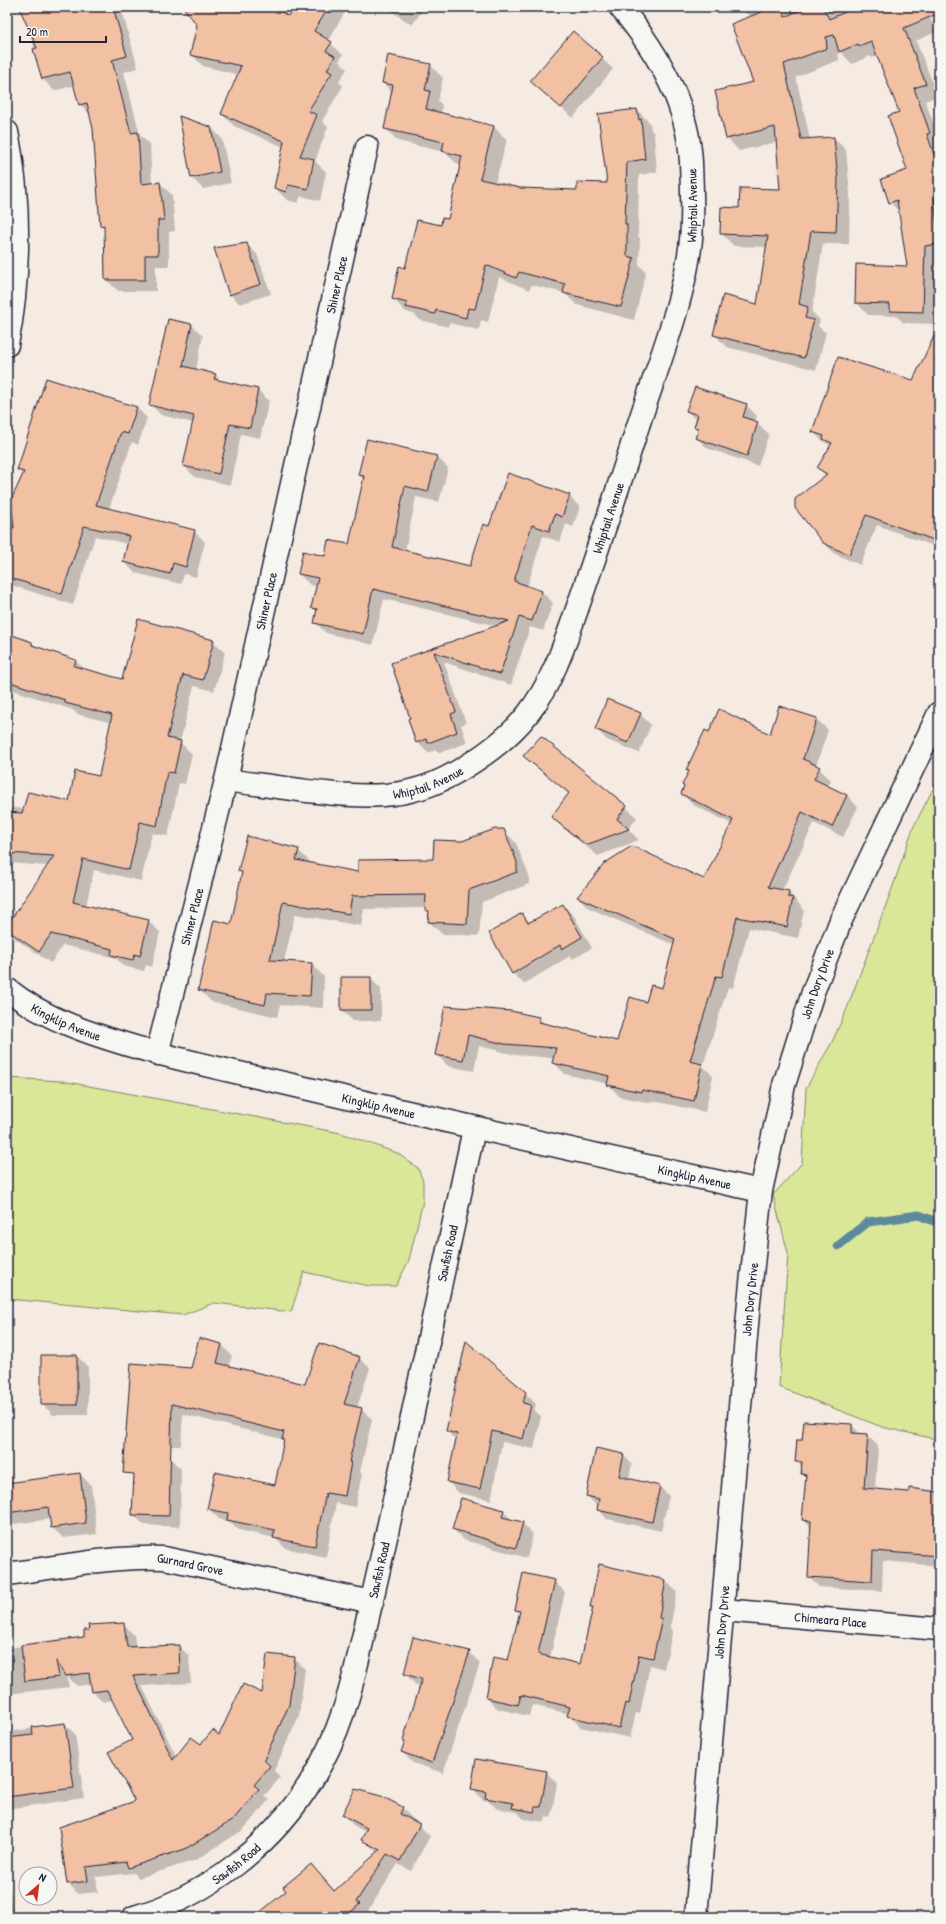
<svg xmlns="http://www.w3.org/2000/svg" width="946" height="1924" font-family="'Patrick Hand',sans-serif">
	<rect width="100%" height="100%" fill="#f5ebe2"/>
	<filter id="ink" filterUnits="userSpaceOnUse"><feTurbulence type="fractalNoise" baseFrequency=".025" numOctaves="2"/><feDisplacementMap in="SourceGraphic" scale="8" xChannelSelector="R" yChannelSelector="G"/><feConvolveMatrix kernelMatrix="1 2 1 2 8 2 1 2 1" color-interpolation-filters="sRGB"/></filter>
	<g filter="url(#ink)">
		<path fill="#dae698" stroke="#7e846a" d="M939 777V1440L882 1427 779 1387 788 1253 773 1195 802 1163 806 1088 832 1042 846 1011 893 886 913 828Z
			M7 1078 62 1081 341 1133 397 1153 418 1168 423 1181V1201L409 1260 396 1286H369L304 1272 291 1312 214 1303 183 1315 7 1299Z"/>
		<path fill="#0003" d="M20 7H123L125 10 122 11 138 68 124 72 140 135 150 145 152 184 160 183 172 195 175 231 169 232V266H156V291H118L106 279 105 229 101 225 94 129 91 116 80 104 75 85 54 91 43 79 28 26Z
			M184 7H272L288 18 295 7H348L328 41 343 55 339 61 347 69 339 82 343 86 322 121 328 127 315 161 326 172 320 201 301 196 298 203 287 200 275 188 284 147 234 126 222 114 239 75 203 66 191 54 198 25Z
			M385 7H425L412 25Z
			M737 7H926L936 32 916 41 938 96 925 101 939 137V258L937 259 936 324 904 323 896 316 868 315 856 302 908 267 900 213 890 202 908 171 900 113 878 56 872 58 870 56 852 64 838 49 839 60 796 77 810 139 834 138 846 150 850 194 849 244H823L812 312 820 320 818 326 826 333 816 370 727 347 714 334 758 305 767 247 734 246 721 233 740 209 781 190 777 142 739 151 727 138 755 83 752 17Z
			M573 32 613 69 573 118 542 91Z
			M430 65 443 78 438 101 442 105 441 114 494 127 507 140 495 183 520 189 578 191 608 184 637 110 650 123 651 130 654 133 657 172 639 175 638 236 640 238 639 265 646 272 634 320 577 305 564 293 532 285 529 290 499 277 488 322 481 320 479 330 449 323 448 327 420 320 414 314 406 312 393 299 406 269 441 227 449 220 461 165 456 163 444 152 398 141 385 128 393 93 383 83Z
			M211 127 222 139 231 183 203 189 192 178Z
			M246 244 257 254 271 294 240 304 230 294Z
			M169 320 192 325 203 336 196 370 215 375 222 382 258 390 269 401 260 438 241 434 230 485 195 477 184 466 193 423 161 415 150 404Z
			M939 354V548L877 525 860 565 835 554 824 543 826 476 819 468 831 446 824 442 813 432 913 382Z
			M746 405 757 416 755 422 769 434 758 466 707 448 696 437 699 430 695 427 697 421 687 411Z
			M136 407 147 418 138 445 132 442 109 509 194 531 205 542 196 577 184 574 181 584 135 573 124 562 128 544 95 536 73 605 8 584 7 523 23 475 18 470Z
			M437 457 448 468 439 502 416 497 405 551 470 567 490 527 569 496 580 507 573 527 566 524 560 542 543 536 527 587 542 592 553 603 543 631 530 627 511 685 444 662 466 723 461 725 467 743 439 753 436 750 428 753 417 742 412 718 392 664 497 626 384 599 373 645 326 633 315 622 317 612 312 607 317 586 310 585 299 574 326 557 350 546 364 480 359 475Z
			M7 634 32 643 37 647 76 661 85 670 123 681 213 641 225 653 214 691 194 686 180 742 192 754 185 784 179 783 168 836 152 833 141 881 94 870 86 906 148 921 160 932 152 967 146 965 144 971 123 966 116 958 63 945 51 963 17 940 7 930V927L48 866 7 863V807L24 809 70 803 99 777 112 723 77 714 73 710 7 688Z
			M640 714 651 725 639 753 607 740 596 729Z
			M816 719 828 730 816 766 831 780 828 786 847 795 858 807 843 837 814 823 782 891 789 892 804 910 798 938 749 928 733 988 728 987 703 1066 713 1076 705 1112 653 1101 652 1103 620 1097 608 1084 565 1074 553 1062 554 1058 516 1055 479 1046 474 1071 448 1066 436 1054 446 1007 539 1018 545 1024 618 1042 646 1003 662 989 674 945 589 908 578 897 705 881 732 824 693 805 682 794 690 772 687 770 709 733 771 735Z
			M525 756 626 807 637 818 628 829 639 840 598 856 563 828 552 817 570 795Z
			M504 830 516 843 529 876V884L482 902 479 936 442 934 429 922 430 913 426 908 364 909 361 926 295 914 284 962 312 964 324 977 323 1008 280 1005 277 1017 212 1002 199 990 231 926 243 875 239 871 298 850 311 863 359 873 434 860 462 842Z
			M563 905 574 916 592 948 573 959 570 956 524 984 513 973 522 914 531 923Z
			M7 945 13 951 7 958Z
			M370 978 381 989V1021H353L342 1010Z
			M222 1345 232 1356 229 1367 305 1385 359 1358 370 1368 357 1408 361 1409 372 1419 360 1472 362 1474 355 1507 336 1503 326 1557 285 1548 275 1538 239 1530 230 1522 219 1519 208 1508 276 1487 285 1440 183 1414 181 1446H136L126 1435 132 1364 192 1369Z
			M77 1356 88 1367V1415H53L42 1404Z
			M525 1393 536 1404 534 1410 541 1416 534 1449 502 1442 491 1500 459 1493 448 1482 456 1441 447 1431Z
			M852 1425 861 1435H867L878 1446 875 1490 910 1493H939V1566L883 1561 882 1591 819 1587 809 1576 812 1528 803 1520 807 1479 802 1474 803 1468 796 1461 803 1441Z
			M623 1455 632 1464 629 1479 660 1487 669 1496 661 1531 607 1519 598 1509 599 1506 596 1505 587 1496Z
			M170 1458 181 1469 180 1527 144 1525 133 1514Z
			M80 1474 91 1485 97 1534 63 1538 52 1527 51 1519 7 1525V1484Z
			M503 1511 513 1521 522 1523 533 1534 527 1558 464 1540 453 1529Z
			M600 1566 666 1581 677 1592 670 1628 673 1630 664 1669 650 1665 640 1714 636 1713 630 1738 580 1727 569 1714 532 1705 529 1716 498 1709 487 1698 508 1661 520 1613 516 1609 554 1581 565 1592 550 1658 580 1666 594 1609 591 1606Z
			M123 1624 134 1635 136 1647 179 1646 189 1656 191 1683 142 1686 177 1758 219 1737 262 1694 294 1658 305 1669 299 1716 274 1771 280 1778 264 1796 269 1800 243 1830 196 1860 139 1878 134 1873 96 1877 98 1892 78 1894 68 1883 136 1802 133 1740 113 1700 103 1702 93 1691 92 1684 77 1686 67 1676 69 1687 7 1694V1648L86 1638Z
			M469 1652 480 1663 443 1773 413 1763 402 1752 421 1686 416 1685 405 1674Z
			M65 1724 75 1734 84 1798 7 1809V1732Z
			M546 1772 557 1783 551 1818 546 1817 545 1822 524 1819 517 1812 497 1809 489 1801 483 1800 472 1789Z
			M402 1808 413 1819 412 1821 419 1825 430 1836 411 1871 398 1864 368 1911 377 1917H255L288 1891 311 1865 335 1891 378 1853 362 1839 366 1832 354 1826 344 1815Z
			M7 1864 13 1912 7 1913Z"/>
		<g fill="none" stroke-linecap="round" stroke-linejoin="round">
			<path stroke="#5b8a9d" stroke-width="9" d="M838 1246 868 1222 919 1215 939 1223"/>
		</g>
		<path fill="#f2c0a3" stroke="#22223b" d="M19 7H113L127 56 112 60 131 133 138 132 141 184 160 182 164 220H158V255H145V280H105L104 225 100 226 93 129 87 103 79 105 70 72 42 79 33 49 37 48Z
			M183 7H274L288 16 294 7H329L314 31 332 42 326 51 335 56 327 70 332 73 308 111 317 115 300 156 314 159 308 189 288 185 286 192 274 188 284 141 221 114 241 66 190 55 197 25Z
			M774 7H781L785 17 806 7H823L829 19 857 7H939V13L904 28 926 84 914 88 930 133 927 134 939 169V197L934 198 939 244 925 246 923 312 890 311V304L855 303 856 264 907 266 897 200 889 203 881 179 907 170 888 116 899 112 871 41 859 46 858 44 839 52 834 35 826 37 827 48 784 64 801 139 834 137 838 181 836 232 811 231 799 304 808 307 805 318 814 320 804 358 713 335 723 295 757 304 768 236 720 234 721 207 739 208 740 188 780 189 775 127 726 139 715 91 753 82 731 24Z
			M573 31 603 57 561 108 530 81Z
			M388 55 431 64 425 90 430 91 426 109 494 126 480 179 520 188 577 190V182L607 183 598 114 637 109 639 120 641 119 645 159 627 162 625 224H627V256L634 258 621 307 563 293 565 284 519 272 516 278 486 265 475 309 468 308 466 318 436 310 435 314 406 307 407 303 392 299 399 266 405 268 417 220 441 225 442 218 448 219 462 156 442 151 444 142 384 129 393 85 382 83Z
			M179 116 211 127 220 172 191 178Z
			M247 243 261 284 229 295 214 248Z
			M168 319 192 324 183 366 216 374 214 379 258 389 250 428 230 424 219 474 183 466 194 416 149 405Z
			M939 326V542L866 515 849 555 823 543 795 508V499L827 474 817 468 832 443 823 439 824 436 812 432 838 357 913 380Z
			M46 378 137 407 128 434 121 432 96 505 195 530 186 567 173 563 170 574 123 562 129 536 84 526 62 594 7 577V526L14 528 11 500 24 472 17 470Z
			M695 387 747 404 743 417 758 422 747 456 695 438 699 429 694 427 698 415 686 411Z
			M367 439 437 456 428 492 405 486 392 547 470 566 483 524 489 526 508 473 570 495 562 517 555 514 549 531 532 525 514 581 542 591 532 621 519 617 500 674 434 652 456 712 451 714 457 732 428 743 426 739 416 743 408 719 410 718 391 663 509 621 373 589 363 634 314 623 317 609 311 608 318 578 298 574 303 551 325 556 328 540 349 544 364 476 358 475Z
			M138 619 214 640 203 680 183 675 167 738 181 741 174 773 167 772 157 826 140 822 129 870 83 859 73 902 149 920 140 956 135 954 133 960 111 955 112 949 51 934 39 952 7 930V925L54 856 7 853V812L22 813 28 792 69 801 75 771 99 776 112 715 65 703V700L7 681V633L32 642V645L76 660 74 666 122 679Z
			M607 699 641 713 628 743 595 729Z
			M779 706 817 718 803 759 820 767 814 779 847 795 832 827 802 812 768 887 789 891 788 897 793 898 787 927 737 917 722 977 716 976 690 1061 702 1064 694 1101 642 1090 641 1092 607 1085 609 1076 552 1063 556 1048 504 1044 468 1035 463 1060 435 1055 445 1006 511 1011 539 1017V1022L617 1041 630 997 646 1002 651 985 662 988 675 939 577 897 605 863 632 846 704 879 733 820 681 794 684 786 682 785 689 771 686 770 705 730 709 732 719 709 770 734Z
			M541 736 627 806 617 819 629 829 586 845 551 817 569 793 523 756Z
			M495 829H504L517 862V872L469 890 467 924 428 922 429 911 425 910 426 895 352 896 349 914 283 902 270 960 312 963 310 996 267 993 265 1005 198 990 214 920 231 924 242 872 238 871 247 836 299 849 296 860 358 872V860L433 859 434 840 462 841Z
			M563 904 582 937 562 949 560 945 512 974 489 933 522 913 528 923Z
			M341 977H371V1010H341Z
			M199 1338 222 1344 217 1363 305 1384 319 1343 360 1357 344 1404 362 1408 349 1462H351L345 1496 326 1493 315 1546 273 1538 275 1530 227 1520 228 1513 207 1509 215 1472 275 1485 284 1439H282L284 1432 172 1404 169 1516 132 1515 134 1474 123 1473 131 1363 191 1368Z
			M466 1341 526 1392 523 1403 531 1405 523 1439 492 1431 480 1489 447 1482 457 1434 446 1431Z
			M41 1355H77V1405H41Z
			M804 1421 852 1424V1433L868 1434 864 1488 909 1492V1488L939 1492V1556L873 1551 872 1581 808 1577 811 1521 802 1520 806 1475 801 1474 802 1462H795L797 1440H802Z
			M596 1448 624 1454 619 1476 660 1486 652 1522 597 1510 599 1499 586 1496Z
			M80 1473 86 1523 51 1528 48 1507 7 1513V1483Z
			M461 1498 504 1510 502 1517 523 1522 516 1548 452 1529Z
			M599 1564 666 1580 659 1618 662 1619 653 1658 639 1655 629 1704 625 1703 619 1728 567 1716 570 1707 521 1695 518 1705 486 1698 493 1657 508 1660 520 1611 515 1610 523 1573 555 1580 538 1654 580 1664 593 1607H590Z
			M124 1623 127 1647 179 1645 180 1673 133 1676 173 1760 191 1737 201 1744 213 1730 219 1735 243 1684 262 1693 267 1654 295 1657 289 1705 264 1760 270 1766 254 1785 259 1789 233 1820 185 1849 128 1868 126 1862 86 1867 88 1881 67 1884 59 1827 135 1801 108 1752 132 1740 107 1690 92 1692 89 1673 65 1676 56 1660 59 1677 25 1681 21 1645 84 1637V1630H89L88 1625Z
			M413 1637 470 1651 432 1763 401 1752 405 1741 403 1740 422 1679 404 1674Z
			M65 1723 74 1788 7 1797V1738L33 1735 32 1727Z
			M476 1759 547 1771 541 1807H535L534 1812 512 1808 513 1803 485 1798 486 1792 471 1789Z
			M355 1789 381 1796 403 1807 400 1814 420 1824 400 1861 387 1854 356 1902 360 1904 345 1917H254L286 1891 283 1887 311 1864 334 1891 380 1850 361 1840 367 1828 342 1815Z"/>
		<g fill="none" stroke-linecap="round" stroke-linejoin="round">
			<defs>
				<g id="minor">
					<path d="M7 132C21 200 20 278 7 345"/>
					<path id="s1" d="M226 780C253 784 280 787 307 791 361 797 405 802 455 773 481 758 508 739 527 715 555 680 568 634 583 592 601 539 619 486 636 432 654 376 680 312 689 255 694 225 692 192 691 162 688 103 657 51 620 7"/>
					<path id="s2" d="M7 989C44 1019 91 1034 135 1047 187 1062 240 1073 292 1085 448 1122 604 1157 761 1191"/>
					<path id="s3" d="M157 1054 226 780 367 147"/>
					<path id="s4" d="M7 1574C59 1567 111 1556 164 1558L372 1602"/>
					<path id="s5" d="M723 1610 939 1629"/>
					<path id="s6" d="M134 1917C207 1897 275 1842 313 1778 339 1735 351 1691 362 1642 372 1600 382 1557 391 1514 419 1386 446 1257 474 1129"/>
				</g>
				<g id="tertiary">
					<path id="s7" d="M696 1917 749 1302 761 1191 784 1085 813 992 841 920 939 713"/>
				</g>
			</defs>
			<use href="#minor" stroke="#22223b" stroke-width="25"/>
			<use href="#tertiary" stroke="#22223b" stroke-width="25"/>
			<use href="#minor" stroke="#f6f6f2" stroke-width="22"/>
			<use href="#tertiary" stroke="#f6f6f2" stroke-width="22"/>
		</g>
	</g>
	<g text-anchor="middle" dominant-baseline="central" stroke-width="3.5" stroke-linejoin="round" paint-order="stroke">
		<g font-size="13" fill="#22223b" stroke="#f6f6f2">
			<text stroke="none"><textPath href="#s1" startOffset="866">Whiptail Avenue</textPath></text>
			<text stroke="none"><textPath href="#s3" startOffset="790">Shiner Place</textPath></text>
			<text stroke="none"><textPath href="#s1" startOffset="541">Whiptail Avenue</textPath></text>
			<text stroke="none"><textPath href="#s3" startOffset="466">Shiner Place</textPath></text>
			<text stroke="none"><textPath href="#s1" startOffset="205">Whiptail Avenue</textPath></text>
			<text stroke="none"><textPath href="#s3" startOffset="142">Shiner Place</textPath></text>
			<text stroke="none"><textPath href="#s7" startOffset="944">John Dory Drive</textPath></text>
			<text stroke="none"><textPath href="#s2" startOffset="68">Kingklip Avenue</textPath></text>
			<text stroke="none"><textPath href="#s2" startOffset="392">Kingklip Avenue</textPath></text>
			<text stroke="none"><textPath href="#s2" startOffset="716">Kingklip Avenue</textPath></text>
			<text stroke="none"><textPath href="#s6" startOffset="775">Sawfish Road</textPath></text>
			<text stroke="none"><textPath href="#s7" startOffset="620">John Dory Drive</textPath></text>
			<text stroke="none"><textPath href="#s4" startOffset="185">Gurnard Grove</textPath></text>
			<text stroke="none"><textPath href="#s6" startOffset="451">Sawfish Road</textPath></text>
			<text stroke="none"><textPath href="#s5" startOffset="108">Chimeara Place</textPath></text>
			<text stroke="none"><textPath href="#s7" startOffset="296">John Dory Drive</textPath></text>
			<text stroke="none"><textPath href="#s6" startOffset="116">Sawfish Road</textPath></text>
		</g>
	</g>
	<rect width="946" height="1924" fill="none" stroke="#f6f6f2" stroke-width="24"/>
	<rect x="12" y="12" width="922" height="1900" fill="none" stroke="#22223b" stroke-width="1.5" filter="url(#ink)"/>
	<g transform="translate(38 1886) rotate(28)"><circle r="19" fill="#f6f6f2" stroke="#a1a1a9"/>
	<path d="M0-3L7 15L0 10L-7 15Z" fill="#c8321e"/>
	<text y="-6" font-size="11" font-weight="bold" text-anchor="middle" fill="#22223b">N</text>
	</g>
	<path d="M20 36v6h86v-6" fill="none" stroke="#22223b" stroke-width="2"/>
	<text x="26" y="36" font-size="12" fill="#22223b" stroke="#f6f6f2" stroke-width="3" paint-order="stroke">20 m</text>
</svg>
